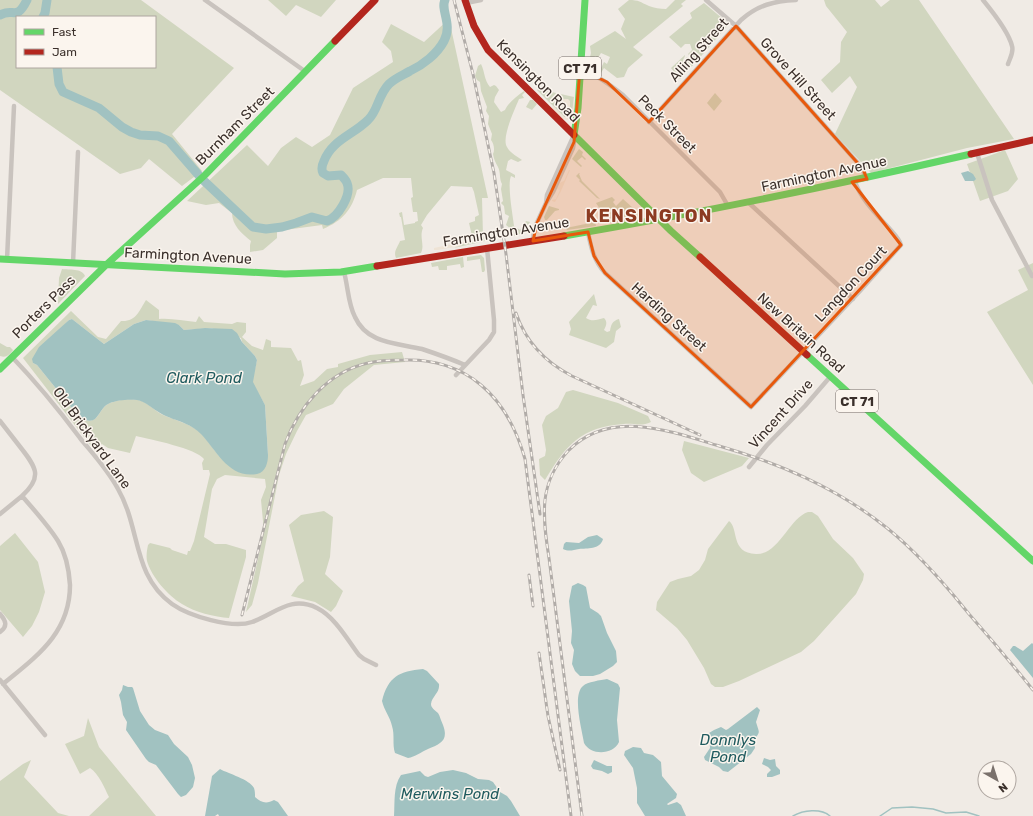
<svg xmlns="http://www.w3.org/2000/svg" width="1033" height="816" font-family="Rubik,sans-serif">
	<rect width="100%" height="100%" fill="#f0ebe5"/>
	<path fill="#d1d6bf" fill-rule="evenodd" d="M0 0H141L234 68 172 134 202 171 182 186 149 159 141 168 120 174 0 90ZM17 17H155V67H17Z
		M268 0H336L321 17 296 5 286 16Z
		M629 0C639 0 640 2 649 6 654 8 660 9 666 9L675 0H686L681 4 683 6 633 47 643 55 628 68 624 77 617 78 604 68 601 73 588 66 591 53 590 46 615 31 626 39 621 29 625 19 618 9ZM601 53 610 57 607 64 604 62 601 68 592 63 595 56 598 58Z
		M824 0H875L881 7 890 0H919L1014 139 967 148 871 173 835 134 857 87 850 76 832 93 821 80 840 62 841 42 847 32 826 6Z
		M704 3 729 24 696 62 688 54 692 50 690 44H685L681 48 669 37 692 18 690 13Z
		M449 19 488 198H482L483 236 485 241 454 248 462 244 474 241 475 239 473 240 469 223 475 221V217L479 215 474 192 472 187 451 186 427 215 421 225 423 228C419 237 425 245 421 253L396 258C393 251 398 247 400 241L405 240 401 217H400L399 213 402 212 404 225 415 223V222L418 221 417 212H413L411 198 413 197 411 178H383L357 190C352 210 342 221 323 229L322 225 277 231V238L263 250 250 252V245L251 241C242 234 232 225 232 213L219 203 206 205 187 201 247 145 268 166 281 148 296 137 312 147 330 135 353 88 393 62 391 51 382 42 391 24 424 42Z
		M685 55V56L683 60 684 64 683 66 681 64 677 67 679 71H683L686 64 685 59 687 57 694 64 680 79 671 68Z
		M481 64C485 72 484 80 490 87L494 85 496 86 499 90 495 97 494 102 501 112 505 110C508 103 517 96 524 91L525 92 522 95 524 98 519 99C515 109 501 138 507 147 510 153 517 156 522 160L518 162 511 159 508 161 506 170 515 175V178L511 176C507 185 513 216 514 226L520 230 526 221 530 222C525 230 523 234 514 236L513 228 511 229 506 225 509 216 505 214 504 206 501 203 503 201 501 189 502 184C499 179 501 173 498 167 496 163 494 160 493 154 495 150 494 144 491 140L492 134 488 124 489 116 486 111 487 107 481 91 480 82 477 80 475 76 478 66Z
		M538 89 574 97 572 113 568 117H564L537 90Z
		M715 93 722 101 714 111 707 103Z
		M530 100H533L537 104 532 110 526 107Z
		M579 149 583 152 582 155 586 159 585 160 582 157 577 161 582 166 581 167 572 159Z
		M1005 150 1018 179 1008 191 980 201 967 164Z
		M579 173H580L579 174 582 181 600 199 597 198 579 181 580 180 576 176Z
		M612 197 615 200 613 202 616 206 623 199 633 208 630 211 634 216 641 211 642 213C637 223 620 222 610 223L607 218 601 219 600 209 596 203Z
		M549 206 559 209V210L555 211 547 220H545L544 217Z
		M595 222 596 226 567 230 566 228Z
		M481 255 484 258 485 270 484 272H482L480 259 467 261V257Z
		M463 257 464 267 461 268 460 264 447 266V270H439L438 266 432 267 431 263Z
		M1033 263V385L987 312 1028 290 1018 270Z
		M62 269C69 270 82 268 85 276L58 304 59 278Z
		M594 294 597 306 593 305 586 318C592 322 597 320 604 318 608 322 606 326 604 330L607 332 610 331C611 325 612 321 619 319L621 327 616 331 614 342 606 348 569 335 571 329 569 322Z
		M146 300 159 310V319C172 318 183 321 196 322L199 316 204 322 232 324 237 322 246 323V332L242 337 252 346 263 350 266 339 271 341V347L291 348 298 361 301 360 304 375 300 386 314 381 327 369 338 367V364L370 355 402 352 405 362 374 365 344 389 333 404 306 415 297 431 286 454 279 475 258 583 252 605 246 612 264 532 261 500 266 487 265 479 225 475 217 479 212 489 204 537 215 544H226L246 550V557L229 618C215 617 194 612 182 604 168 596 151 576 147 561 146 556 147 550 148 545L150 543 170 548 172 550 187 555 188 551H190L194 541 210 474 209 470H203L202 463 204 459C197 449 150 439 136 436L130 453 108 448 102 444 96 448 91 446 23 358 71 311 98 337 106 339 121 321C136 322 139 311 146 300ZM72 319 104 344 134 324 146 320 179 325 184 330 211 328 241 338 242 342 255 356 257 360 252 382 265 405 268 455 219 456C213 449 207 439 200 432 189 423 174 420 161 414 154 410 146 401 138 400 129 398 118 400 110 403 97 408 100 429 79 417L37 365 33 363 66 323 69 320Z
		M0 343 7 347H10L13 350C9 355 7 358 0 356Z
		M573 390 618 403 648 416 651 422C641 427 634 423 624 424 581 427 566 445 545 480L540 475 539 459 545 456 546 450 542 425 546 416 558 408 566 392Z
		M684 441 749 458 742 466 704 482 691 473 682 450Z
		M324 511 333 517 330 557 325 574 343 591 336 606 331 612 315 602 291 596 298 586 304 581 289 525 301 515Z
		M808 512H812L818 516 833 539 853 558 864 574 863 580 856 594 814 641 801 652 739 681 723 687H715L711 684 704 668 687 640 677 628 656 610 657 602 670 582 678 579 691 576 699 570 705 560 708 549 729 521C739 528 730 553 756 554 779 555 789 518 808 512Z
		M15 533 38 562 45 592 39 612 32 626 23 637 0 610V546Z
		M88 718 99 747 156 816H89L109 797C104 787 99 774 90 768L80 774 65 744 84 736Z
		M31 760 24 777 58 813 69 816H0V781L23 764Z"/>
	<path fill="#eee3d5" d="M574 96V109L573 114 570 119 567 120 563 119 553 110 552 105 564 117H568L564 109 560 107 559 104 562 99H568L570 101V107L568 111 570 116 573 112Z
		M569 170H570L561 191 555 202 552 201V200L556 199 560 190 556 189 559 183 564 181Z
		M475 239 474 241 462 244 460 246 438 250H434V248Z"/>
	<path fill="#a1c2c1" d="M968 171 973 174 976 179 974 181H965L961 173Z
		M72 319 104 344 134 324 146 320 175 323 179 325 184 330 205 328 232 329 237 333 242 342 255 356 257 360 253 382 265 405 268 455C268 462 266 472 257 474 229 479 217 451 201 434 197 430 191 426 186 424 178 420 168 418 160 413 153 409 145 401 137 400 129 399 117 400 110 403 96 409 100 429 79 417L37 365 33 363 32 359 39 347 69 320Z
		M597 535 603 539C600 550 587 548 579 549 573 550 569 552 563 549L564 544 566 542 579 543 588 537Z
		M578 583 583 585 586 587 590 608 598 613 601 616 607 633 616 651 617 662 613 666 600 674 593 676H580L575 671 572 664 574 650 571 643 572 631 569 601 572 586Z
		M1032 643 1033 644V678L1010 650 1013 646H1015L1023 651Z
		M423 669 427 671 439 684C440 693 432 696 431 704 431 708 435 710 438 713 440 716 441 721 443 725 449 741 440 744 428 749 421 752 415 757 408 758L395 753C392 744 395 735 392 726 390 717 384 710 382 701 388 677 399 671 423 669Z
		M607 679 618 684 620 688 617 720 619 742C613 755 591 756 584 743 582 730 572 695 583 686 587 682 601 680 607 679Z
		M123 685 128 687H132L133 688 140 711 149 725 155 730 168 735 174 744 188 757 192 765 195 778 193 787 186 795 181 797 178 794 156 765 149 762 146 759 126 730 127 722 123 715 121 702 119 695 122 690Z
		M757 707 760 710 756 722C760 735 760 730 754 741L755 748 751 754 728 772 723 771 719 767 705 760 704 757 710 748 709 733 714 730 721 727 726 730 728 729Z
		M633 747 641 748 644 753 653 755 661 762 662 776 677 794 676 798 667 804 668 805 677 802 681 805 686 816H645L637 803V788L633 768 624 755 625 751Z
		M764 758 770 760 775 759 776 766 780 770V774L772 777H767V774L771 770 768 767 762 764Z
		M594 760 607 766H612V772L608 774 602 771 593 769 591 766Z
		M220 769C229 774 249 779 254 788 255 791 255 794 255 797 261 803 267 804 274 800L278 802 288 816H219L218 814 215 816H205L212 776Z
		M453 770 466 773 478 779 489 780 493 782 500 792 507 796 511 801 520 816H394C395 803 393 786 401 775L420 771 425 776 428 777 440 772Z"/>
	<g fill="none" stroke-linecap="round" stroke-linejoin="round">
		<path stroke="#a1c2c1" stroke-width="1.5" d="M793 816C803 810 821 808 830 816
			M880 816 892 808 912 807 933 809 946 813 966 812 979 816"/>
		<path stroke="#a1c2c1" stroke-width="9" d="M0 15C14 7 16 22 27 0
			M43 17 45 13 47 0
			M57 67 59 84 63 92 99 108 122 127 131 132 140 135 158 136 169 141 202 179 253 227 266 229 282 227 296 223 312 217 327 221C338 217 352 195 347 183 346 180 343 177 341 175L328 176 323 173C321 169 322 165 324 161 332 140 353 135 368 120 378 111 378 95 389 84 395 78 403 75 410 71 423 65 437 54 444 41 453 24 440 10 445 0"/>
		<path stroke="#c9c3be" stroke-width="4.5" d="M205 0 306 72
			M706 0 736 26 857 162 865 174 867 179
			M983 0C992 11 1009 33 1012 46 1014 52 1010 58 1008 64
			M466 3 481 0
			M580 69C597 75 609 84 623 95L720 192 728 206
			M649 122 741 20C758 5 774 1 796 0
			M977 153 992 200 1032 276
			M546 203 547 195 574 135
			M749 203 853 299
			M588 232C591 248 594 261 605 273L751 407 859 292 901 245C899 238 893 233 888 227 877 215 859 197 855 181
			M533 241 534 229 546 203 553 192 573 148 574 142V135
			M7 260 14 106
			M73 263 78 152
			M344 272C348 286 348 304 355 317 367 344 397 343 422 349 437 354 451 359 465 365
			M12 357C37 383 59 410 80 438 93 454 108 470 118 489 141 529 132 575 172 604 189 616 232 629 252 622 275 614 290 595 317 608 335 617 347 639 359 655L364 659 376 665
			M456 375 489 340 494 332V320L487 248
			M0 421C7 430 14 439 21 448 36 467 43 477 22 496 34 510 48 525 58 541 66 554 69 569 70 585 70 633 37 656 3 684
			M749 467 767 445 805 406 830 377
			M0 514 22 496
			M0 614C6 621 8 626 0 632
			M0 680 45 735"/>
		<path stroke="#63d668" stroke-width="7" d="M585 0 578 108 574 135 671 231 700 257
			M564 236C700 213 836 185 971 154
			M0 259 285 274 341 272 377 266
			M807 355 1033 561
			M0 369 107 264 205 175 335 41"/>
		<path stroke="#b3261e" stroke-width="7" d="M465 0 474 26 488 50 574 135
			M335 41 375 0
			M971 154 1033 140
			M700 257 807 355
			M377 266 564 236"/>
		<defs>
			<path id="rail" d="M454 0 473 74 494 173 506 254 523 395 540 514
				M516 313C526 343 545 362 572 376L700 435
				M529 575 533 606
				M242 615 285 444C299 406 328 372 368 363 380 360 393 360 405 360 432 359 460 367 481 385 504 404 517 431 525 459L571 816
				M539 653 548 716 560 770
				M582 816 549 558C546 539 543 519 545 500 547 482 556 464 568 451 609 409 668 430 716 445 778 463 836 487 887 528 918 553 944 583 969 614 991 639 1012 664 1033 690"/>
		</defs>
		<use href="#rail" stroke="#b1aca8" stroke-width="3"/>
		<use href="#rail" stroke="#fbf5ee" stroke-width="1.5" stroke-dasharray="4.5" stroke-linecap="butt"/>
	</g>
	<path fill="#e8590c" fill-opacity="0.2" stroke="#e8590c" stroke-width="3" stroke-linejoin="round" d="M736 26 863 169 867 179 852 182 901 245 751 407 605 273 594 256 588 232 533 241 537 223 574 142 580 69 607 82 649 122Z"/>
	<g text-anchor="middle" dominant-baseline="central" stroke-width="3" stroke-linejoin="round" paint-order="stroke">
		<g fill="#fbf5ee" stroke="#756b66" stroke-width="1">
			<rect x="559" y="57" width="42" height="22" rx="3"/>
			<rect x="836" y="390" width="42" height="22" rx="3"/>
		</g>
		<g font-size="13" font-weight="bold" fill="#3b302b">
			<text x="580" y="68">CT 71</text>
			<text x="857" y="401">CT 71</text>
		</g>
		<g font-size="14" fill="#3b302b" stroke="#fbf5ee">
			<text transform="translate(699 50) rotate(-48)">Alling Street</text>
			<text transform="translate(798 79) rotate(48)">Grove Hill Street</text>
			<text transform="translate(538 81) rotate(45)">Kensington Road</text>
			<text transform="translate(667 124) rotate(45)">Peck Street</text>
			<text transform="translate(235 126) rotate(-45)">Burnham Street</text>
			<text transform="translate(824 174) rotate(-12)">Farmington Avenue</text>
			<text transform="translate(506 232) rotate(-9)">Farmington Avenue</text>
			<text transform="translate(188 256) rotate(3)">Farmington Avenue</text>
			<text transform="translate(851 284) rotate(-47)">Langdon Court</text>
			<text transform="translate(44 307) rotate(-45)">Porters Pass</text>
			<text transform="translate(669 317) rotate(42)">Harding Street</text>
			<text transform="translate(801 333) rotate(42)">New Britain Road</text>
			<text transform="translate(781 414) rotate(-48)">Vincent Drive</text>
			<text transform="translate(92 438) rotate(54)">Old Brickyard Lane</text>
		</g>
		<g font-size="15" font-style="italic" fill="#1f5a5e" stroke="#fbf5ee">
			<text x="204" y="378">Clark Pond</text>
			<text x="728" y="740">Donnlys<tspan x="728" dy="17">Pond</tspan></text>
			<text x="450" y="794">Merwins Pond</text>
		</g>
		<g font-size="18" font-weight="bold" letter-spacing="1" fill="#8c3b22" stroke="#fbf5ee">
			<text x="649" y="216">KENSINGTON</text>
		</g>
	</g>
	<rect x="16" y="16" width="140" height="52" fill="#fbf5ee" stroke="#aea6a0"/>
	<rect x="24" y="29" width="20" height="6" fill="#63d668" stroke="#aea6a0"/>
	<text x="52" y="36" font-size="12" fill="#3b302b">Fast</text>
	<rect x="24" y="49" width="20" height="6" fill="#b3261e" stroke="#aea6a0"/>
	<text x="52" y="56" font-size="12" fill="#3b302b">Jam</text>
	<g transform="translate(997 780) rotate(141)"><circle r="19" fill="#fbf5ee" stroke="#aea6a0"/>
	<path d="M0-3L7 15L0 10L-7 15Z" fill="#7a716c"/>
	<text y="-6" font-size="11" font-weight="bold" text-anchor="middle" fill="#3b302b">N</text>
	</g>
</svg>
